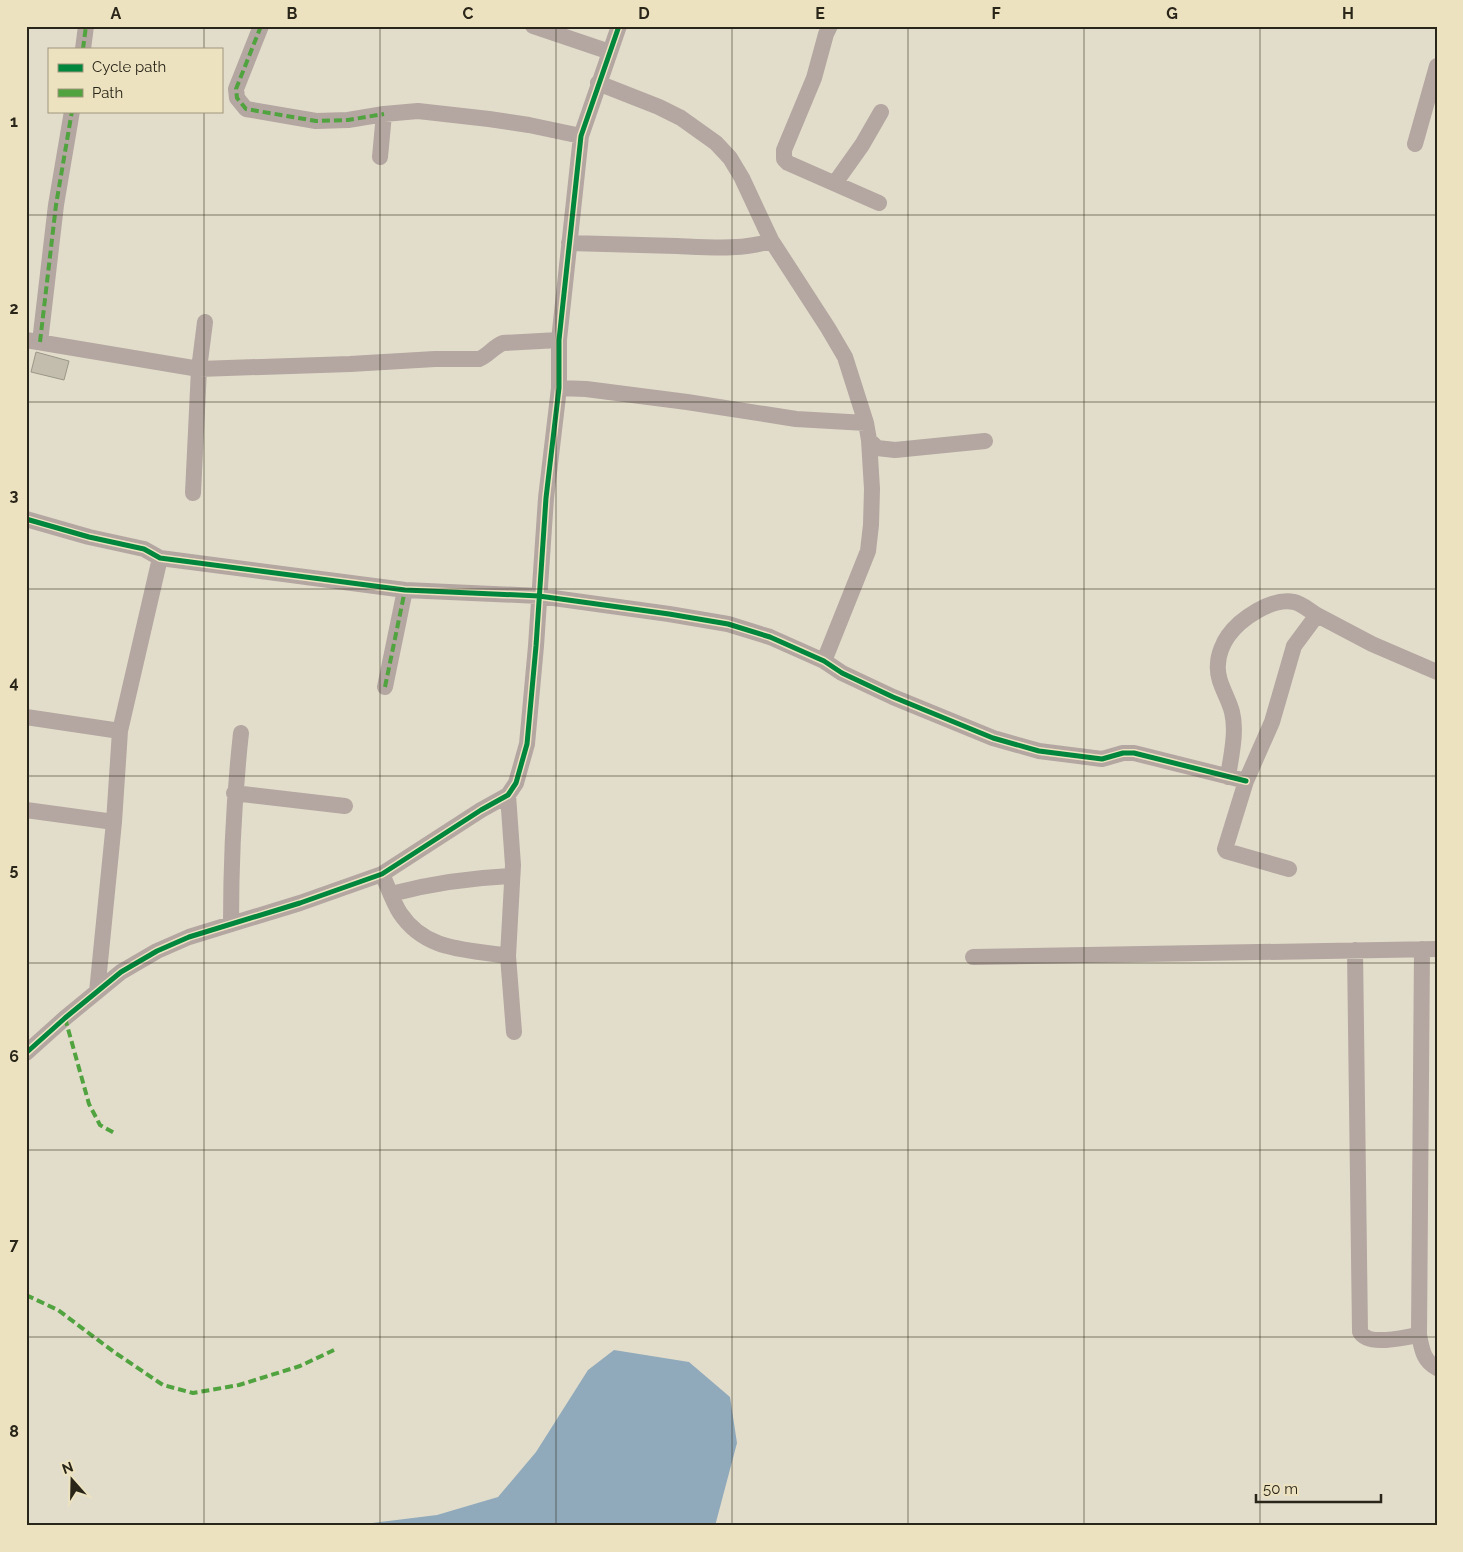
<svg xmlns="http://www.w3.org/2000/svg" width="1463" height="1552" font-family="Raleway,sans-serif">
	<rect width="100%" height="100%" fill="#e2ddca"/>
	<path fill="#91aabb" d="M614 1350 689 1362 730 1397 737 1443 715 1526H361L364 1524 437 1515 498 1497 536 1452 588 1370Z"/>
	<path fill="#c2bdac" stroke="#9b9789" d="M36 352 69 361 64 380 31 372Z"/>
	<g fill="none" stroke-linecap="round" stroke-linejoin="round">
		<path stroke="#b4a6a1" stroke-width="16" d="M261 26 236 89 237 98 246 109 316 121 348 120 384 114
			M533 26 610 52
			M830 26 826 34 814 78 784 150V159L788 163 879 203
			M83 49 86 26
			M598 83 659 107 681 118 716 143 730 158 742 178 771 240 828 328 845 357 866 423 869 440 877 448 895 450 985 441
			M1415 144 1437 66
			M380 157 384 114 418 111 489 119 529 125 581 136
			M835 183 862 145 881 112
			M569 243C605 244 641 245 677 246 702 247 749 251 771 240
			M26 340 199 369 350 364 435 359H479C489 355 493 347 503 343L559 340
			M40 342 56 205 72 111
			M559 388 586 389 687 402 796 419 866 423
			M193 493 199 369 205 322
			M26 519 89 537 144 549 160 558 405 590 539 596 669 614 728 624 770 637 824 661 842 673 893 697 993 738 1039 751 1102 759 1123 753H1134L1246 781
			M824 661 868 551 871 525 872 489 869 440
			M385 687 405 590
			M26 717 120 731
			M1228 777C1231 756 1237 732 1232 712 1228 696 1216 681 1218 664 1218 655 1223 643 1228 636 1240 619 1272 597 1294 602 1301 603 1310 611 1317 615
			M234 793 345 806
			M508 795 513 865 508 956 514 1032
			M26 810 114 822
			M1289 869 1226 851 1225 849 1246 781 1272 722 1294 646 1317 615 1372 644 1437 672
			M382 874C388 887 393 902 400 913 426 952 467 949 508 956
			M391 894C433 883 468 878 512 876
			M231 924C231 860 234 797 241 733
			M1422 949 1419 1335C1422 1349 1423 1361 1437 1368
			M1355 950 1360 1332C1369 1347 1403 1337 1419 1335
			M973 957 1437 949
			M97 992 114 822 120 731 160 558
			M26 1053 65 1018 121 972 157 951 189 937 300 903 382 874 481 810 508 795 516 783 527 744 536 646 546 498 559 388V340L581 136 619 26"/>
		<path stroke="#51a340" stroke-width="4" stroke-dasharray="8 4" stroke-linecap="butt" d="M261 26 236 89 237 98 246 109 316 121 348 120 384 114
			M83 49 86 26
			M40 342 56 205 72 111
			M385 687 405 590
			M65 1018 89 1104 100 1125 116 1134
			M26 1295 58 1310 114 1352 163 1385 193 1393 239 1385 300 1366 334 1350"/>
		<defs>
			<path id="cycleway" d="M26 519 89 537 144 549 160 558 405 590 539 596 669 614 728 624 770 637 824 661 842 673 893 697 993 738 1039 751 1102 759 1123 753H1134L1246 781
				M26 1053 65 1018 121 972 157 951 189 937 300 903 382 874 481 810 508 795 516 783 527 744 536 646 546 498 559 388V340L581 136 619 26"/>
		</defs>
		<use href="#cycleway" stroke="#ede2c0" stroke-width="8"/>
		<use href="#cycleway" stroke="#00873e" stroke-width="5"/>
	</g>
	<path fill="none" stroke="#292518" stroke-width="1" stroke-opacity="0.55" d="M204 26V49M380 26V1526M556 26V1526M732 26V1526M908 26V1526M1084 26V1526M1260 26V1526M204 111V1526M26 215H1437M26 402H1437M26 589H1437M26 776H1437M26 963H1437M26 1150H1437M26 1337H1437"/>
	<rect width="1463" height="1552" fill="none" stroke="#ede2c0" stroke-width="55"/>
	<rect x="48" y="48" width="175" height="65" fill="#ede2c0" stroke="#9f967d"/>
	<rect x="58" y="64" width="25" height="8" fill="#00873e" stroke="#9f967d"/>
	<text x="92" y="72" font-size="15" fill="#292518">Cycle path</text>
	<rect x="58" y="89" width="25" height="8" fill="#51a340" stroke="#9f967d"/>
	<text x="92" y="98" font-size="15" fill="#292518">Path</text>
	<g transform="translate(72 1480) rotate(340)" stroke="#ede2c0" stroke-width="4" paint-order="stroke">
	<path d="M0-4L9 19L0 12L-9 19Z" fill="#292518"/>
	<text y="-8" font-size="14" font-weight="bold" text-anchor="middle" fill="#292518">N</text>
	</g>
	<path d="M1256 1494v8h125v-8" fill="none" stroke="#292518" stroke-width="2.5"/>
	<text x="1263" y="1494" font-size="15" fill="#292518" stroke="#ede2c0" stroke-width="4" paint-order="stroke">50 m</text>
	<rect x="28" y="28" width="1408" height="1496" fill="none" stroke="#292518" stroke-width="2"/>
	<g font-size="16" text-anchor="middle" font-weight="bold" fill="#292518">
		<text x="116" y="19">A</text>
		<text x="292" y="19">B</text>
		<text x="468" y="19">C</text>
		<text x="644" y="19">D</text>
		<text x="820" y="19">E</text>
		<text x="996" y="19">F</text>
		<text x="1172" y="19">G</text>
		<text x="1348" y="19">H</text>
		<text x="14" y="127">1</text>
		<text x="14" y="314">2</text>
		<text x="14" y="501">3</text>
		<text x="14" y="688">4</text>
		<text x="14" y="875">5</text>
		<text x="14" y="1062">6</text>
		<text x="14" y="1250">7</text>
		<text x="14" y="1437">8</text>
	</g>
</svg>
